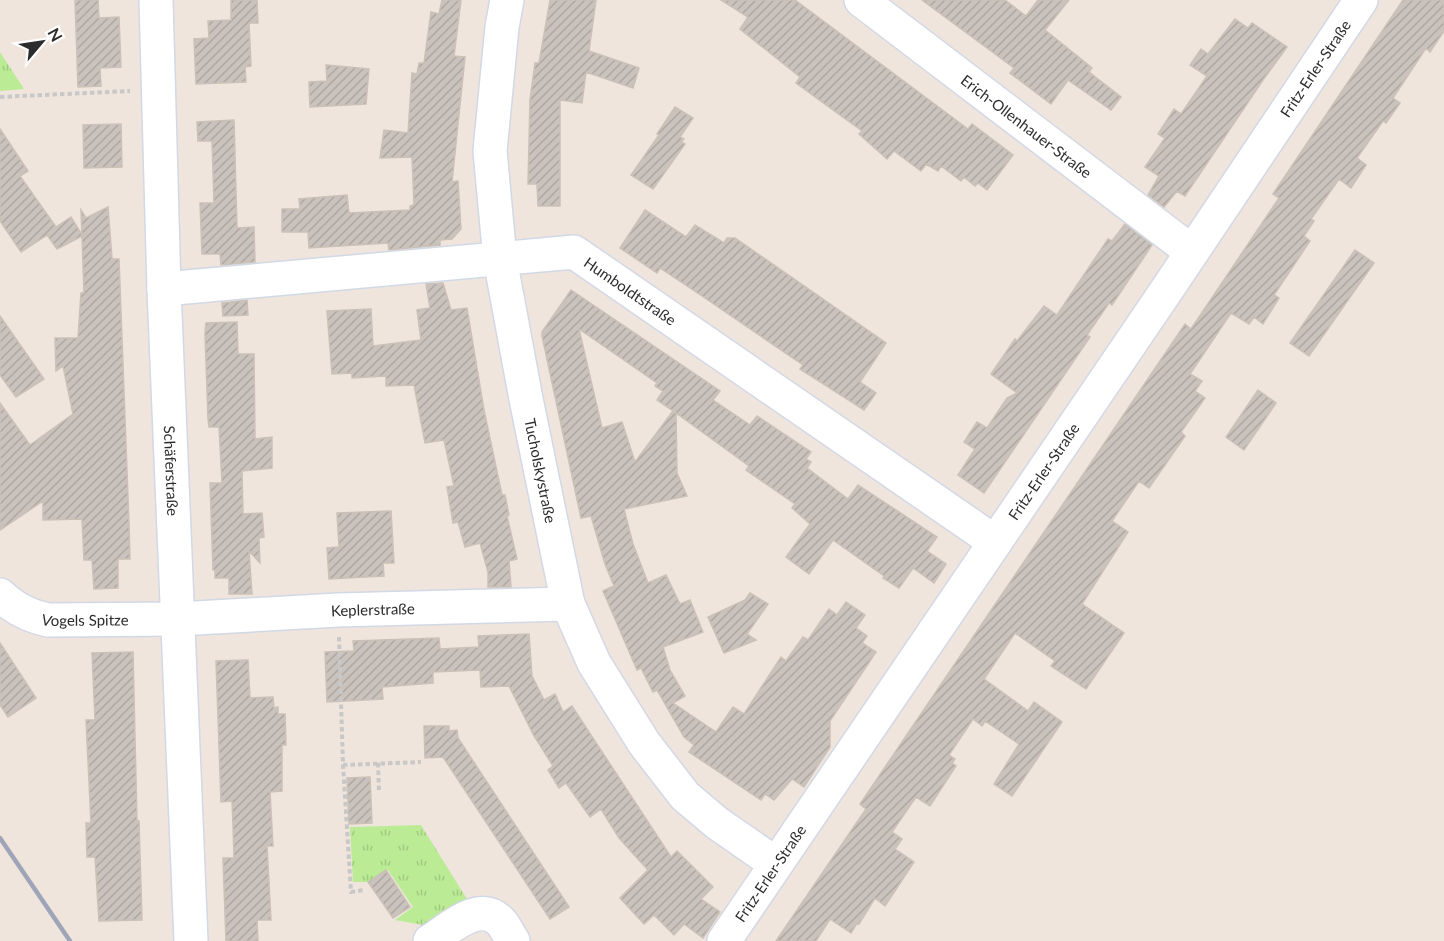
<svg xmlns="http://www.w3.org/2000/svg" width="1444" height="941" font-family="Lato,sans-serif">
	<defs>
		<pattern id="grass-tufts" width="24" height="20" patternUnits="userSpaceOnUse" patternTransform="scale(1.5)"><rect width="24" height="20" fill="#bbeb94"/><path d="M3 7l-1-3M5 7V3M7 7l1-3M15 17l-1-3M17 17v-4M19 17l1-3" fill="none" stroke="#a1ca80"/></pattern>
		<pattern id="building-hatch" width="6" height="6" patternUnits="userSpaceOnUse" patternTransform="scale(1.5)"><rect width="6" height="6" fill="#cac2bc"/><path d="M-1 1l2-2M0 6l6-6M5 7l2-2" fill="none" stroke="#aea7a2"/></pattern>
	</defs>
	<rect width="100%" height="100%" fill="#efe5dd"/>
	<path fill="url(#grass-tufts)" d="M0 52 24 89 0 91Z
		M421 825 470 904 434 927 395 920 413 907 388 870 370 882H353L350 827Z"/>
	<path fill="url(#building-hatch)" stroke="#cbc1b6" stroke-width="1.5" fill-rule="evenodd" d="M75 0H98L99 18 119 17 121 67 100 68 101 86 78 87Z
		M231 0H257L258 23H249L251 66 245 67 246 82 196 84 194 39 209 38 208 21 231 20Z
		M442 0H461L454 56 465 57 452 182 458 181 461 229 452 239 440 240V245L389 250 388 243 309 248 308 232H282V209H300L299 199 347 195 349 213 410 210V206L414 205 412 157 380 158 384 130 408 133 412 73 417 74 419 63H424L431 12 439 14Z
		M550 0H596L589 51 639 68 633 88 586 72 582 103 560 100V206H538L537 184H528L530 100 535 63H539Z
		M721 0H795L968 129 972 124 1013 155 987 190 978 183 975 186 964 177 961 181 941 166 938 171 926 164 921 171 894 151 887 159 859 134 862 131 796 83 800 77 740 29 748 17Z
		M922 0H1005L1026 16 1038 0H1069L1045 30 1092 68 1089 72 1121 97 1111 110 1068 80 1051 104 1010 73 1014 68Z
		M1403 0H1444V31L1430 52 1426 48 1393 98 1400 103 1386 123 1383 121 1357 158 1366 165 1351 188 1339 179 1311 219 1314 221 1304 236 1310 241 1274 295 1279 298 1263 324 1254 317 1249 324 1231 313 1190 374 1202 381 1195 391 1205 398 1181 432 1185 436 1149 488 1139 481 1112 521 1128 532 1082 604 1124 633 1086 689 1051 666 1055 661 1015 633 984 679 1028 711 1034 702 1062 722 1012 796 994 784 1019 744 985 721 982 726 973 719 949 755 955 759 952 763 956 766 930 806 916 797 892 832 902 839 895 849 914 862 885 906 875 898 859 924 857 923 851 933 830 919 816 941H776L866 809 860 804 1185 324 1191 329 1279 198 1273 194Z
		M1235 19 1248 28 1252 23 1287 47 1263 80 1185 196 1177 191 1164 207 1148 195 1159 176 1145 167 1165 138 1158 134 1174 109 1181 114 1207 76 1190 65 1201 49 1208 54Z
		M326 65 369 69 366 104 310 107 309 82 327 81Z
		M675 107 693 118 680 137 684 139 681 142 685 144 653 189 631 175 659 135 657 134Z
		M234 120 237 228 254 227 255 262 221 265 220 254H202L200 203H214L212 141H198L197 122Z
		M121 124 122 167 84 168 83 125Z
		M0 129 28 171 20 176 56 227 71 217 82 235 81 210 86 218 108 207 112 259H119L129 524 130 559H118V588L94 589 92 560H84L82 519 43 520V501L0 530V403L30 445 73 414 63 366 56 371 55 338H78L81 293H84L82 236 57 249 47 235 21 252 0 221Z
		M645 210 686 237 695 225 724 243 727 238H735L886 343 860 382 876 393 864 410 800 369 803 365 702 296 660 268 657 273 620 248Z
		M1125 224 1152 245 1112 305 1109 303 1087 335 1090 337 984 493 958 475 975 449 964 442 977 422 987 428 1007 398 1017 393 991 374 1015 339 1017 341 1044 306 1057 315 1108 239 1112 241Z
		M1355 250 1374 263 1309 356 1290 343Z
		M443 283 451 310 467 308 484 410 502 495H505L509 515 507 516 517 559 509 561 511 587H488V572L480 543 465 547 458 522 453 523 447 487 454 486 444 440 425 443 414 385 386 386V376L352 378V373L332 374 327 311 371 309 373 346 421 340 417 310 430 308 426 284Z
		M571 290 720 391 713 400 750 425 757 416 811 452 806 459 811 462 807 468 848 499 858 485 937 537 927 551 946 564 934 583 913 568 899 588 883 578 884 576 833 540 809 574 786 557 810 524 792 508 795 504 746 470 749 466 676 413 677 473 687 496 624 509 633 544 648 583 666 575 680 604 690 600 703 632 663 647 670 670 685 696 673 703 716 732 733 707 744 714 781 657 786 661 803 637 808 640 829 609 837 615 846 602 865 615 856 628 867 636 862 643 876 652 830 721V747L804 787 792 779 774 800 765 794 761 800 689 752 694 745 684 737 657 690 653 692 641 668 637 670 603 591 614 586 605 564 591 516 581 518 542 336V332ZM579 329 657 383 655 386 663 391 657 400 673 411 635 462 622 422 602 428Z
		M247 300 248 315 223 316 222 303Z
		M0 316 44 379 16 397 0 375Z
		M237 322 238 354H254L255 439 272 437V468L242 471 243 514 262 513 264 537 259 538 260 563 249 551 252 594H229V578H215V570H213L210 483H222L219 427H209L208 419 205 333 206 323Z
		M1258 390 1276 403 1244 450 1226 437Z
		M391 511 394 563H383L384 576 329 579 327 548 339 547 337 513Z
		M750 593 768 604 747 634 756 640 724 653 708 617 745 600Z
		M529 634 532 676 544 700 555 694 563 712 572 706 671 857 677 851 713 887 701 899 720 912 703 938 684 924 674 935 654 915 644 924 620 898 648 870 619 838 601 809 590 817 566 783 559 788 548 770 553 766 534 736 509 686 481 687 480 670 433 672V683L382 687 383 699 327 702 325 652 354 651 353 641 439 638 440 649 479 647 478 636Z
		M0 643 36 698 8 717 0 705Z
		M133 652 137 821H139L142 920 99 921 95 857H87L86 823H91L86 720H95L92 653Z
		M248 660 250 698 273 697 274 708 278 707V714H285L286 745H282V791L270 792 273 846H267L271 920H257L258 941H226L223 858H234L233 825 232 801 221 802 216 661Z
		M424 726H449V731L457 730 458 738 569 907 550 919 443 757 425 758Z
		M370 777 372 823 349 824 347 778Z
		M386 870 410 907 393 918 368 882Z"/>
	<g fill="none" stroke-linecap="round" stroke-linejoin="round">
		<defs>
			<g id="minor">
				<path id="s1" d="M156 0 164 289 191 941"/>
				<path id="s2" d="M507 0 502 27 490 151 500 259 526 399 568 604 594 663 644 743 685 796 717 823 776 864"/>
				<path id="s3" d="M861 0 1192 252"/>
				<path id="s4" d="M164 289 574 252 995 542"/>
				<path id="s5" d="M0 595C15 609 29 616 48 620L178 619 338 610 568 604"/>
				<path d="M430 941C449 929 479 900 500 921 505 926 509 935 513 941"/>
				<path id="s6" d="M724 941 1166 291 1361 0"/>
			</g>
		</defs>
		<use href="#minor" stroke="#d2d8e6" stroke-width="36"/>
		<path stroke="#c8c8c8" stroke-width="4" stroke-dasharray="4.5 3" stroke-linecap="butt" d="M0 97 130 91
			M339 637 343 765 351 892 364 890
			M378 763 379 792
			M343 765 421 762"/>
		<use href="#minor" stroke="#fff" stroke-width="33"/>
		<path stroke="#9fa5b8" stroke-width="4.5" d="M0 838 70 941"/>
	</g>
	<g text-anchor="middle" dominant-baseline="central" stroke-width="4.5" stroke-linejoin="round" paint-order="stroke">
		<g font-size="15" fill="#2c2c2c" stroke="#fff">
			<text stroke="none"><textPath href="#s6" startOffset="1054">Fritz-Erler-Straße</textPath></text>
			<text stroke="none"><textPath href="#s3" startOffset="208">Erich-Ollenhauer-Straße</textPath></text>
			<text stroke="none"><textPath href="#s4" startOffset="480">Humboldtstraße</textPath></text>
			<text stroke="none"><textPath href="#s2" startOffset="476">Tucholskystraße</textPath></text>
			<text stroke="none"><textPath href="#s1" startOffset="471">Schäferstraße</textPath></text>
			<text stroke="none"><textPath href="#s6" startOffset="568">Fritz-Erler-Straße</textPath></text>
			<text stroke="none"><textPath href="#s5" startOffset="380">Keplerstraße</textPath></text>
			<text stroke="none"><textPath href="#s5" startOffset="92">Vogels Spitze</textPath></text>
			<text stroke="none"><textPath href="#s6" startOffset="82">Fritz-Erler-Straße</textPath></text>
		</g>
	</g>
	<g transform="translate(42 42) rotate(61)" stroke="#ffffff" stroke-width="4.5" paint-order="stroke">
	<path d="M0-4.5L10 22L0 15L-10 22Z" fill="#2c2c2c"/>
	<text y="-9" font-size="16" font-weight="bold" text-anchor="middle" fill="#2c2c2c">N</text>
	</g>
</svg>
